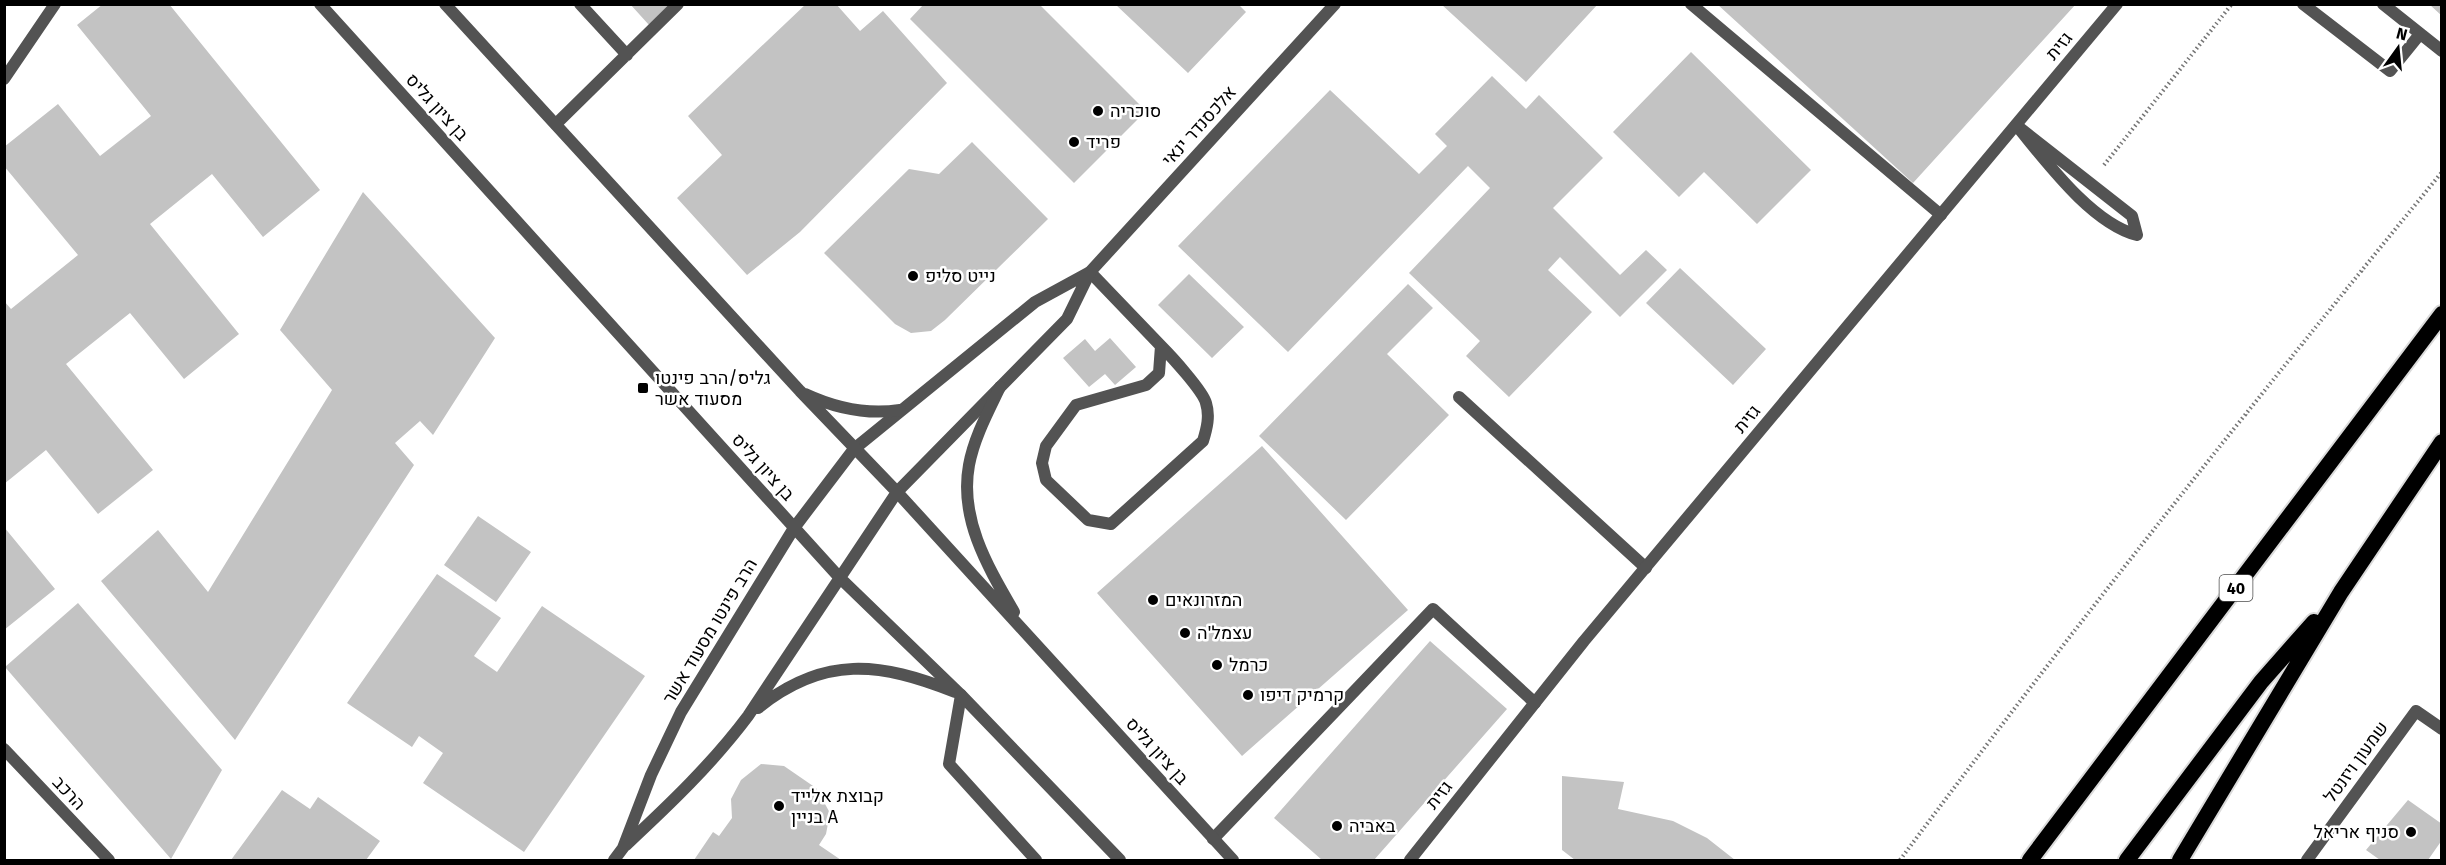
<svg xmlns="http://www.w3.org/2000/svg" width="2446" height="865" font-family="'Fira Sans',Heebo,sans-serif">
	<rect width="100%" height="100%" fill="#fff"/>
	<path fill="#c3c3c3" d="M103 4H169L320 190 263 237 212 174 150 224 239 334 184 379 130 313 66 364 153 470 98 514 46 450 4 484V301L11 309 78 255 4 166V147L58 104 100 156 151 116 77 25Z
		M630 4H670L649 25Z
		M806 4H836L860 31 883 11 947 83 800 232 747 275 677 198 722 155 688 116Z
		M924 4H1039L1146 111 1074 183 910 19Z
		M1115 4H1238L1246 12 1188 73Z
		M1441 4H1598L1526 82Z
		M1717 4H2076L1913 183Z
		M2429 4H2442V16Z
		M1691 52 1811 170 1757 224 1704 172 1679 197 1613 132Z
		M1492 76 1526 109 1539 95 1603 158 1553 208 1620 275 1646 250 1667 270 1620 317 1560 257 1548 270 1592 312 1509 397 1466 356 1480 341 1409 273 1490 188 1468 166 1288 352 1178 246 1330 90 1419 174 1447 146 1435 134Z
		M972 142 1048 219 945 320 931 331 911 333 895 324 824 253 909 169 939 174Z
		M363 192 495 338 433 435 420 421 395 443 414 465 235 740 101 581 158 530 208 592 332 390 280 330Z
		M1680 268 1766 349 1733 385 1646 303Z
		M1189 274 1244 327 1212 358 1158 305Z
		M1408 284 1433 308 1387 354 1449 415 1346 520 1259 436Z
		M1110 338 1136 367 1115 385 1105 374 1089 387 1063 358 1085 339 1095 351Z
		M1262 446 1408 610 1242 756 1097 593Z
		M478 516 531 552 496 602 444 565Z
		M4 527 55 589 4 630Z
		M437 574 501 618 474 656 497 672 542 606 645 676 524 852 423 783 443 753 419 736 412 747 347 703Z
		M78 603 222 770 171 859 5 667Z
		M1430 641 1507 709 1374 860H1322L1274 818Z
		M761 764 784 766 816 788 830 813 826 834 819 845 841 860H694L713 832 719 836 732 818 731 799 741 780Z
		M1562 776 1624 782 1618 809 1673 821 1707 838 1735 860H1575L1562 850Z
		M282 790 310 809 318 797 380 841 366 860H231Z
		M2408 800 2442 824V840L2428 860H2380L2366 850Z"/>
	<g fill="none" stroke-linecap="round" stroke-linejoin="round">
		<defs>
			<path id="trunk" d="M2030 860 2442 314
				M2127 860 2261 682 2314 622
				M2180 860 2341 592 2442 442"/>
		</defs>
		<use href="#trunk" stroke="#dbdbdb" stroke-width="20"/>
		<path stroke="#757575" stroke-width="4" stroke-dasharray="1.5 3" stroke-linecap="butt" d="M2104 165 2232 4
			M1900 860C2074 626 2257 398 2442 172"/>
		<path stroke="#535353" stroke-width="12" d="M580 4 627 55
			M1691 4 1941 215
			M2303 4 2390 71 2420 34
			M2383 4 2442 51
			M556 124 678 4
			M2016 125 2132 216 2137 235C2091 223 2046 161 2016 125Z
			M1090 272 1161 346C1171 356 1203 391 1206 403 1210 416 1207 428 1203 441L1111 524 1088 520 1046 480 1042 463 1046 446 1076 405 1146 385 1159 373 1161 346
			M1459 397 1646 568
			M961 695 949 764 1036 860
			M4 749 109 860
			M1213 839 1433 609 1535 703"/>
		<path stroke="#535353" stroke-width="12" d="M4 79 55 4
			M854 449 1035 302 1090 272
			M897 492 1067 319 1090 272 1335 4
			M1410 860 1584 641 2117 4
			M2307 860 2416 711 2442 729"/>
		<path stroke="#535353" stroke-width="12" d="M320 4 839 577 961 695 1120 860
			M445 4 800 391 897 492 1233 860
			M1000 387C988 412 974 438 969 465 959 519 988 567 1014 612
			M805 394C835 408 867 415 900 410
			M758 708C824 655 880 662 955 692
			M626 845C670 804 712 764 748 716L897 492
			M614 860 623 848 651 775 681 712 794 528 854 449"/>
		<use href="#trunk" stroke="#000" stroke-width="16"/>
	</g>
	<g fill="#000" stroke="#fff" stroke-width="2">
		<circle cx="1098" cy="111" r="6"/>
		<circle cx="1074" cy="142" r="6"/>
		<circle cx="913" cy="276" r="6"/>
		<rect x="637" y="382" width="12" height="12" rx="3"/>
		<circle cx="1153" cy="600" r="6"/>
		<circle cx="1185" cy="633" r="6"/>
		<circle cx="1217" cy="665" r="6"/>
		<circle cx="1248" cy="695" r="6"/>
		<circle cx="779" cy="806" r="6"/>
		<circle cx="1337" cy="826" r="6"/>
		<circle cx="2411" cy="832" r="6"/>
	</g>
	<g text-anchor="middle" dominant-baseline="central" stroke-width="5" stroke-linejoin="round" paint-order="stroke">
		<rect fill="#fff" stroke="#4c4c4c" stroke-width="1.5" x="2219.5" y="575" width="33" height="26" rx="4.5"/>
		<g font-size="16" font-weight="bold" fill="#000">
			<text x="2236" y="588">40</text>
		</g>
		<g font-size="18" fill="#000" stroke="#fff">
			<text transform="translate(2059 46) rotate(-50)">גזית</text>
			<text transform="translate(437 107) rotate(48)">בן ציון גליס</text>
			<text transform="translate(1199 126) rotate(-48)">אלכסנדר ינאי</text>
			<text transform="translate(1747 419) rotate(-50)">גזית</text>
			<text transform="translate(763 467) rotate(48)">בן ציון גליס</text>
			<text transform="translate(710 631) rotate(-59)">הרב פינטו מסעוד אשר</text>
			<text transform="translate(1157 751) rotate(48)">בן ציון גליס</text>
			<text transform="translate(2356 762) rotate(-54)">שמעון ויזנטל</text>
			<text transform="translate(69 793) rotate(47)">הרכב</text>
			<text transform="translate(1439 795) rotate(-51)">גזית</text>
		</g>
		<g font-size="18" fill="#000" stroke="#fff" text-anchor="start">
			<text x="1110" y="111">סוכריה</text>
			<text x="1086" y="142">פריד</text>
			<text x="925" y="276">נייט סליפ</text>
			<text x="655" y="378">גליס/הרב פינטו<tspan x="655" dy="21">מסעוד אשר</tspan></text>
			<text x="1165" y="600">המזרונאים</text>
			<text x="1197" y="633">עצמל'ה</text>
			<text x="1229" y="665">כרמל</text>
			<text x="1260" y="695">קרמיק דיפו</text>
			<text x="791" y="796">קבוצת אלייד<tspan x="791" dy="21">בניין A</tspan></text>
			<text x="1349" y="826">באביה</text>
			<text x="2399" y="832" text-anchor="end">סניף אריאל</text>
		</g>
	</g>
	<rect width="2446" height="865" fill="none" stroke="#000000" stroke-width="12"/>
	<g transform="translate(2398 48) rotate(15)" stroke="#ffffff" stroke-width="4.5" paint-order="stroke">
	<path d="M0-4.5L10 22L0 15L-10 22Z" fill="#000000"/>
	<text y="-9" font-size="16" font-weight="bold" text-anchor="middle" fill="#000000">N</text>
	</g>
</svg>
